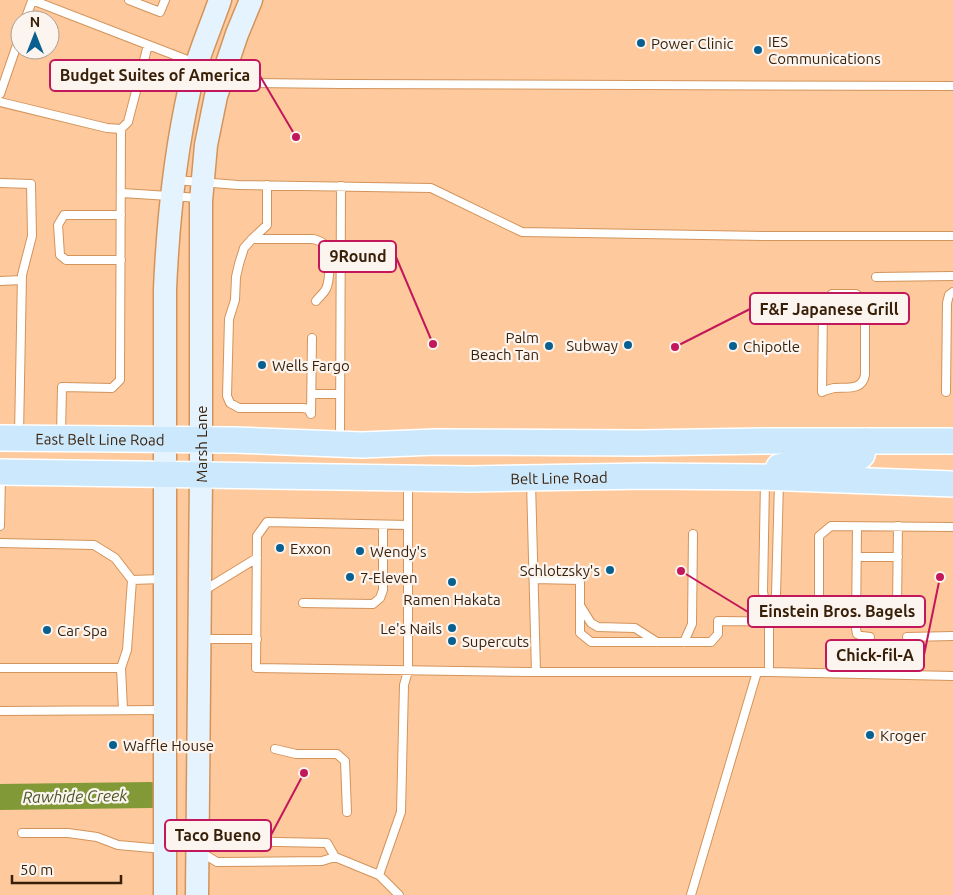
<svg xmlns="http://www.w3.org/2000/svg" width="953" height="895" font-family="Ubuntu,sans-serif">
	<rect width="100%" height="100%" fill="#fec99c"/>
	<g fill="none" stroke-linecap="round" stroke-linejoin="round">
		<path stroke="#819a37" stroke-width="26" d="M0 797 150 795"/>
		<defs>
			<path id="lane" d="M32 0 195 63
				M129 0 160 12 165 0
				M25 20 32 1
				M224 78 253 83 341 84 953 86
				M0 94 20 36
				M0 102 107 128 121 129 128 122 148 45
				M175 180 238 185 431 188 522 232 764 236H953
				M0 183 31 184 32 236 22 275 19 434
				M267 185V225L252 239 244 248 239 264 236 277 235 300 229 319 227 396 230 403 239 408H303L308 409 311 414
				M122 193 200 198
				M252 239H313C317 240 323 242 326 246 331 253 330 281 326 289 324 293 319 297 316 301
				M121 260H66L60 255 58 225 64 215H121
				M876 277 953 276
				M0 281 22 280
				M832 294H856L863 299 865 306V375C862 391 847 387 834 388 830 389 826 390 822 392L823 309 824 302Z
				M946 392 947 303 949 295 953 292
				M312 394H340
				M311 414 312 338
				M61 434 62 387 112 388 120 380 121 129
				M340 442 341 186
				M765 481 763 592 769 621V672
				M531 482 536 672
				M408 525 267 522 257 536 256 668 530 672H769L953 676
				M0 526 1 476
				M857 527 856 628 857 634 862 636 870 637
				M0 543 94 545 115 558 132 580 162 579
				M857 557H898
				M534 579 580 580V633L591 642H711L718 634V621L819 622V536L831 526 953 527
				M203 591 257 558
				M303 603 373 604 380 598 383 590V525
				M856 606H897L898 526
				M581 607 591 623 598 627 635 628 657 642
				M769 620 776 595 779 482
				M907 637 953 636
				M201 639H257
				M684 642 692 624 693 534
				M0 668H121
				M123 710 121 668 127 650 132 580
				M0 711 163 710
				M275 749 296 754H337L345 761 347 812
				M22 833H68L97 837 118 845 163 849
				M228 841 327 843 335 857 322 861 217 862 197 850Z
				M335 857 379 875 399 895
				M379 875 401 812 404 685 408 671V480
				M691 895 757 672"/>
			<g id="secondary">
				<path d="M165 895V289C168 221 175 153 190 87 197 58 210 29 220 0"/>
				<path id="s1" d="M197 895 201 476V201L206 145 216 96 237 34 251 0"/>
			</g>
			<g id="primary">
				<path id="s2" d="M0 438 234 440 362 445 435 442 640 443 762 441H953"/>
				<path d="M779 467 805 461 856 460 862 455 865 441"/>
				<path id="s3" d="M0 472 470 479 646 476 759 477 953 484"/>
			</g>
		</defs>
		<use href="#lane" stroke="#d3945b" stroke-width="10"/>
		<use href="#secondary" stroke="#d3945b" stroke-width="25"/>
		<use href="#primary" stroke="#fff" stroke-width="28"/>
		<use href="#lane" stroke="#fff" stroke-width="8"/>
		<use href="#secondary" stroke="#e5f3fe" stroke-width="22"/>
		<use href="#primary" stroke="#cbe8fd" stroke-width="25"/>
	</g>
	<g fill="#086091" stroke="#fbf4ef" stroke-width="2">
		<circle cx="641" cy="43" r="5"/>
		<circle cx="758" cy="50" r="5"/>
		<circle cx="628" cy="345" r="5"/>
		<circle cx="549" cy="346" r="5"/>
		<circle cx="733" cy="346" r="5"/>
		<circle cx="262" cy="365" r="5"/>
		<circle cx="280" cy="548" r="5"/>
		<circle cx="360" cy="551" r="5"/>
		<circle cx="610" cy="570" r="5"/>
		<circle cx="350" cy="577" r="5"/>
		<circle cx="452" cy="582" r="5"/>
		<circle cx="452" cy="628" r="5"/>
		<circle cx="47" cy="630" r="5"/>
		<circle cx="452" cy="641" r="5"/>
		<circle cx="870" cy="735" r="5"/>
		<circle cx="113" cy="745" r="5"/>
	</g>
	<g text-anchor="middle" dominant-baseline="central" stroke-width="4.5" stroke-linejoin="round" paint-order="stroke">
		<g font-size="15" fill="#381f07" stroke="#fbf4ef" text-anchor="start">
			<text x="768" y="41">IES<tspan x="768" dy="17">Communications</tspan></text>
			<text x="651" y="43">Power Clinic</text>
			<text x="539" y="337" text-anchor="end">Palm<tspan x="539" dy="17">Beach Tan</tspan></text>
			<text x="618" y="345" text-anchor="end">Subway</text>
			<text x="743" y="346">Chipotle</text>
			<text x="272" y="365">Wells Fargo</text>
			<text x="290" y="548">Exxon</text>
			<text x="370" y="551">Wendy's</text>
			<text x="600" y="570" text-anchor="end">Schlotzsky's</text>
			<text x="360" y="577">7-Eleven</text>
			<text x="452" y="599" text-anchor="middle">Ramen Hakata</text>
			<text x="442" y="628" text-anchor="end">Le's Nails</text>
			<text x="57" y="630">Car Spa</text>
			<text x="462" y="641">Supercuts</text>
			<text x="880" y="735">Kroger</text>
			<text x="123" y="745">Waffle House</text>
		</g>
		<g font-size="15" fill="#381f07" stroke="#fbf4ef">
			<text stroke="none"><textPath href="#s2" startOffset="100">East Belt Line Road</textPath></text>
			<text stroke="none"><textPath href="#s1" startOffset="451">Marsh Lane</textPath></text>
			<text stroke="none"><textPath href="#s3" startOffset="559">Belt Line Road</textPath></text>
		</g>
		<g font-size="16" font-style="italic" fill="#495724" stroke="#fbf4ef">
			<text transform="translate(75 796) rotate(-1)">Rawhide Creek</text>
		</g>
	</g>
	<path fill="none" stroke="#c2185b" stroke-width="2" d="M296 137L260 76M433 344L396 257M675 347L750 309M681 571L748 612M940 577L924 655M304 773L271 835"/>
	<g fill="#c2185b" stroke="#fbf4ef" stroke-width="2">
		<circle cx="296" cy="137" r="5"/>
		<circle cx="433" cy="344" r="5"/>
		<circle cx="675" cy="347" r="5"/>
		<circle cx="681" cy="571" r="5"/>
		<circle cx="940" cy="577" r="5"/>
		<circle cx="304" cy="773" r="5"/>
	</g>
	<g fill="#fbf4ef" stroke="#c2185b" stroke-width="2">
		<rect x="50" y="60" width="210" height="31" rx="5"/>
		<rect x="319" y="241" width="77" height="31" rx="5"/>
		<rect x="750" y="293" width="159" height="31" rx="5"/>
		<rect x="748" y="596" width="177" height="31" rx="5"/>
		<rect x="826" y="640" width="98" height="31" rx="5"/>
		<rect x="165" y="820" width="106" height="31" rx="5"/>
	</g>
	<g font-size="16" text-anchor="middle" font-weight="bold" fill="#381f07">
		<text x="155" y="81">Budget Suites of America</text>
		<text x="358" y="262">9Round</text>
		<text x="829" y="315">F&amp;F Japanese Grill</text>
		<text x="837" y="617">Einstein Bros. Bagels</text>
		<text x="875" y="661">Chick-fil-A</text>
		<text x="218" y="841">Taco Bueno</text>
	</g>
	<g transform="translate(35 35)"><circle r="24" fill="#fbf4ef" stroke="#ad9f92"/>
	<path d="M0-4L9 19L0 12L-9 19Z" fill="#086091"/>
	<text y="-8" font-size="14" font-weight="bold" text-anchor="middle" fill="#381f07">N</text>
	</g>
	<path d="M12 875v8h109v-8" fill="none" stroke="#381f07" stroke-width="2.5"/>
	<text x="20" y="875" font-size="15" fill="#381f07" stroke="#fbf4ef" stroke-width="4" paint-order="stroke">50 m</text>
</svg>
